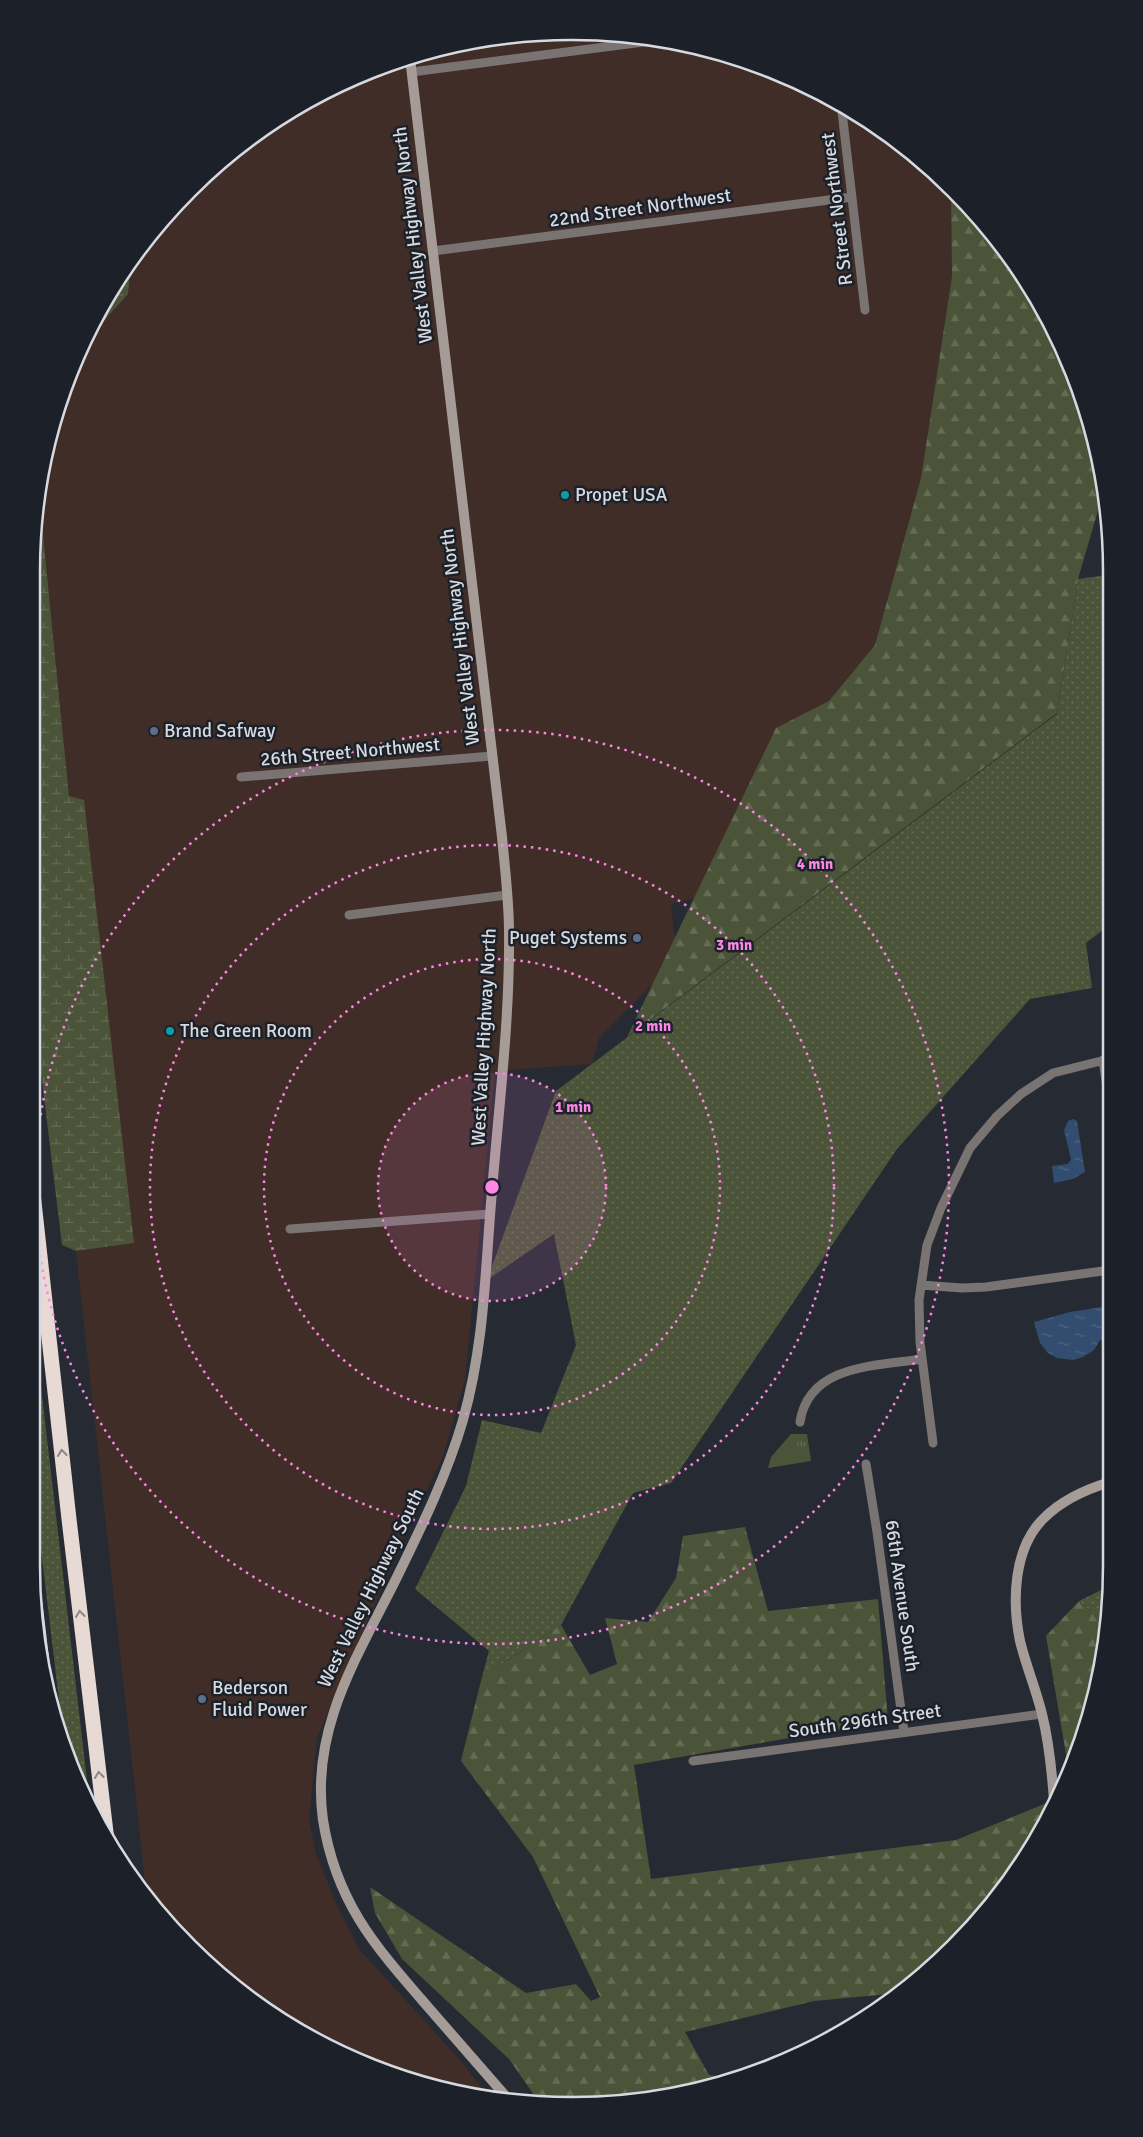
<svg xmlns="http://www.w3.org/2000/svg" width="1143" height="2137" font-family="Signika,sans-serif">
	<defs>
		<pattern id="grass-dots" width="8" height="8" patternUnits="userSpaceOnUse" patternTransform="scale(1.25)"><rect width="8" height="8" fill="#4b5438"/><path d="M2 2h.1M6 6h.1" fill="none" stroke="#646c54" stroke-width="1.8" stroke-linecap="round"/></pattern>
		<pattern id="forest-firs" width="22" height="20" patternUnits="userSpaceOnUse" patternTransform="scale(1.25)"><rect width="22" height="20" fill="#4b5438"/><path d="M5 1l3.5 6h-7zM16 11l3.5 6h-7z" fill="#646c54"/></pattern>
		<pattern id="wetland-marsh" width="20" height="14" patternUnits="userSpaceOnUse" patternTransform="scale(1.25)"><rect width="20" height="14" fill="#4b5438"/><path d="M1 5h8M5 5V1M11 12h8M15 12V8" fill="none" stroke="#646c54"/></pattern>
		<pattern id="park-tufts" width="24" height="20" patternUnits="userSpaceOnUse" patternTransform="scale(1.25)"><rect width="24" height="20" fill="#4b5438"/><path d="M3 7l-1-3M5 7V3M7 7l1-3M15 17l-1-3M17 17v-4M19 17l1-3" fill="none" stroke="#646c54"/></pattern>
		<pattern id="water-ripples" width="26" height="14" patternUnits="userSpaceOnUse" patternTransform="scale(1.25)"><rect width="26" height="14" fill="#324d6f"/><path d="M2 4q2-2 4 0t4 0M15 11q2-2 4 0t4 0" fill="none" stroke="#4f6683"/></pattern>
	</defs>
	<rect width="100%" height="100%" fill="#262b33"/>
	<path fill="#402d27" d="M536 32 642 36 745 60 841 103 928 166 951 192 952 276 921 478 875 645 829 701 776 729 696 898 671 904 677 960 599 1038 592 1064 495 1071 465 1380 443 1456 395 1557 317 1738 309 1819 316 1854 336 1903 359 1949 460 2060 489 2097 432 2087 364 2065 272 2015 215 1971 147 1899 76 1251 134 1243 69 796 39 495 50 431 89 337 128 294 131 263 165 216 242 143 332 87 431 50Z"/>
	<path fill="url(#grass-dots)" d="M1107 575 1108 926 1086 943 1092 988 1030 999 897 1149 671 1483 633 1493 561 1625 482 1677 489 1651 415 1589 466 1486 482 1420 541 1433 576 1345 554 1234 487 1280 556 1091 1057 714 1078 579Z
		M32 1305 35 1336 90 1806 65 1750 31 1466Z
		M1111 1585V1601L1107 1625 1079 1601Z"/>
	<path fill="url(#forest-firs)" d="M951 192 1021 271 1083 398 1104 490 1078 579 1057 713 627 1037 776 728 829 701 875 645 921 478 952 276Z
		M745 1527 768 1611 878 1599 888 1721 634 1765 651 1879 956 1840 1054 1800 1040 1835 1000 1895 928 1971 900 1993 814 2001 685 2032 709 2075 737 2079 711 2087 607 2105H541L509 2059 402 1959 375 1913 370 1887 526 1993 576 1984 591 2001 600 1997 533 1857 461 1761 482 1677 561 1625 590 1675 617 1664 605 1618 648 1622 676 1578 683 1536Z
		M1079 1601 1107 1625 1093 1706 1068 1766 1046 1636Z"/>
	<path fill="url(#wetland-marsh)" d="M131 263 128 294 89 337 103 302Z
		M39 495 69 796 84 800 134 1243 76 1251 62 1245 32 998V536Z"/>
	<path fill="url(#park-tufts)" d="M791 1434H807L811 1461 768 1468 771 1457Z"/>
	<path fill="#4b5438" d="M799 1449 800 1458 780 1461 779 1452Z"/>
	<path fill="url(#water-ripples)" d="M1073 1119 1077 1121 1085 1172 1073 1179 1054 1183 1052 1166 1068 1164 1071 1159 1064 1130 1068 1121Z
		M1102 1307C1108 1317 1114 1329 1108 1341L1100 1340 1094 1350 1083 1357 1073 1360 1057 1358 1048 1353 1040 1343 1034 1322 1070 1312Z"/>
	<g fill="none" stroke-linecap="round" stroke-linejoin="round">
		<path stroke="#797371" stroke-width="9" d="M412 72 659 40
			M841 103 865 310
			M433 251 852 197
			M241 777 492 756
			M349 915 507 895
			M1103 1060 1109 1101
			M290 1229 490 1214
			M921 1285 962 1288 986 1287 1110 1270
			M800 1422C809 1364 877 1366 922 1359
			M933 1443 920 1342 919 1300 927 1245 941 1208 970 1148 997 1116 1021 1094 1053 1073 1109 1059
			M866 1464 877 1532 904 1732
			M693 1761 1042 1714"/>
		<path stroke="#a59c98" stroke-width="10" d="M410 58 502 837C505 869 509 901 509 932 510 1018 499 1105 492 1191 485 1270 485 1342 463 1420 447 1475 422 1526 397 1577 358 1656 310 1728 323 1820 336 1903 376 1947 428 2007 455 2038 482 2069 509 2100
			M1054 1801C1052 1772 1049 1742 1042 1714 1036 1689 1026 1666 1020 1641 1012 1602 1013 1548 1044 1518 1061 1501 1087 1489 1110 1482"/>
		<path stroke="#e7d9d3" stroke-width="15" d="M32 1184 69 1519 107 1841
			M35 1603 44 1680"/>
	</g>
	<defs><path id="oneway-chevron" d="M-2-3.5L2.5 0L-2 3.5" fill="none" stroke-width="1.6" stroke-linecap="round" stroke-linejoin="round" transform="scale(1.25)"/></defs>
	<g stroke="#8c8686">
		<use href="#oneway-chevron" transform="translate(62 1453) rotate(-96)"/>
		<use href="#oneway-chevron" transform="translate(80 1614) rotate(-97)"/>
		<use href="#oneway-chevron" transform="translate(99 1775) rotate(-97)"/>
	</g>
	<circle cx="492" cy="1187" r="114" fill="#fc86e4" fill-opacity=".12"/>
	<g fill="none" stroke="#fc86e4" stroke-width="2.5" stroke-dasharray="2.5 5">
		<circle cx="492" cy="1187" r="114"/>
		<circle cx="492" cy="1187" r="228"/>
		<circle cx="492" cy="1187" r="342"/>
		<circle cx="492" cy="1187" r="457"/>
	</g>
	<g fill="#0f9aa8" stroke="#1c2129" stroke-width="2">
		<circle cx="565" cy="495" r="5"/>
		<circle cx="170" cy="1031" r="5"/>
	</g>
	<g fill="#5c6f8a" stroke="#1c2129" stroke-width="2">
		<circle cx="154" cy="731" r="5"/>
		<circle cx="637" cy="938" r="5"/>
		<circle cx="202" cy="1699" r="5"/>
	</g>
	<g text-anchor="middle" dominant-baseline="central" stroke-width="5" stroke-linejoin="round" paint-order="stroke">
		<g font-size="19" fill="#d6dae0" stroke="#1c2129">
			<text transform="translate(640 208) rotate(-8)">22nd Street Northwest</text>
			<text transform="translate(837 209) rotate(-97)">R Street Northwest</text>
			<text transform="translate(413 235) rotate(-97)">West Valley Highway North</text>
			<text transform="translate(460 637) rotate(-97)">West Valley Highway North</text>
			<text transform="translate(350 752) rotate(-5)">26th Street Northwest</text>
			<text transform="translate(484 1037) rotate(-87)">West Valley Highway North</text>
			<text transform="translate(371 1588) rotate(-64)">West Valley Highway South</text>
			<text transform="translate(902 1596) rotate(82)">66th Avenue South</text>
			<text transform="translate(865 1721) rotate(-8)">South 296th Street</text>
		</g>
		<g font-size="19" fill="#d6dae0" stroke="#1c2129" text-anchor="start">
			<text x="575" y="495">Propet USA</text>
			<text x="164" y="731">Brand Safway</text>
			<text x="627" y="938" text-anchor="end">Puget Systems</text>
			<text x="180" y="1031">The Green Room</text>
			<text x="212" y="1688">Bederson<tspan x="212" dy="22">Fluid Power</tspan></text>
		</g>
	</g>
	<path d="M0 0H1143V2137H0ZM571 40H572A531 531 0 0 1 1103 571V1566A531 531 0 0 1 572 2097H571A531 531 0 0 1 40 1566V571A531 531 0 0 1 571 40Z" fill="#1c2129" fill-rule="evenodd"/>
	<path fill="none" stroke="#d6dae0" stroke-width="2.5" d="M571 40H572A531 531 0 0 1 1103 571V1566A531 531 0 0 1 572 2097H571A531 531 0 0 1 40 1566V571A531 531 0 0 1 571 40Z"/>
	<circle cx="492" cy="1187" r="8" fill="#fc86e4" stroke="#1c2129" stroke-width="2.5"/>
	<g font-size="15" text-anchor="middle" font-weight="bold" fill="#fc86e4" stroke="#1c2129" stroke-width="5" stroke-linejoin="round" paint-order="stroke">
		<text x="815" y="869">4 min</text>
		<text x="734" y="950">3 min</text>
		<text x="653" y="1031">2 min</text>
		<text x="573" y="1112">1 min</text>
	</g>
</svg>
